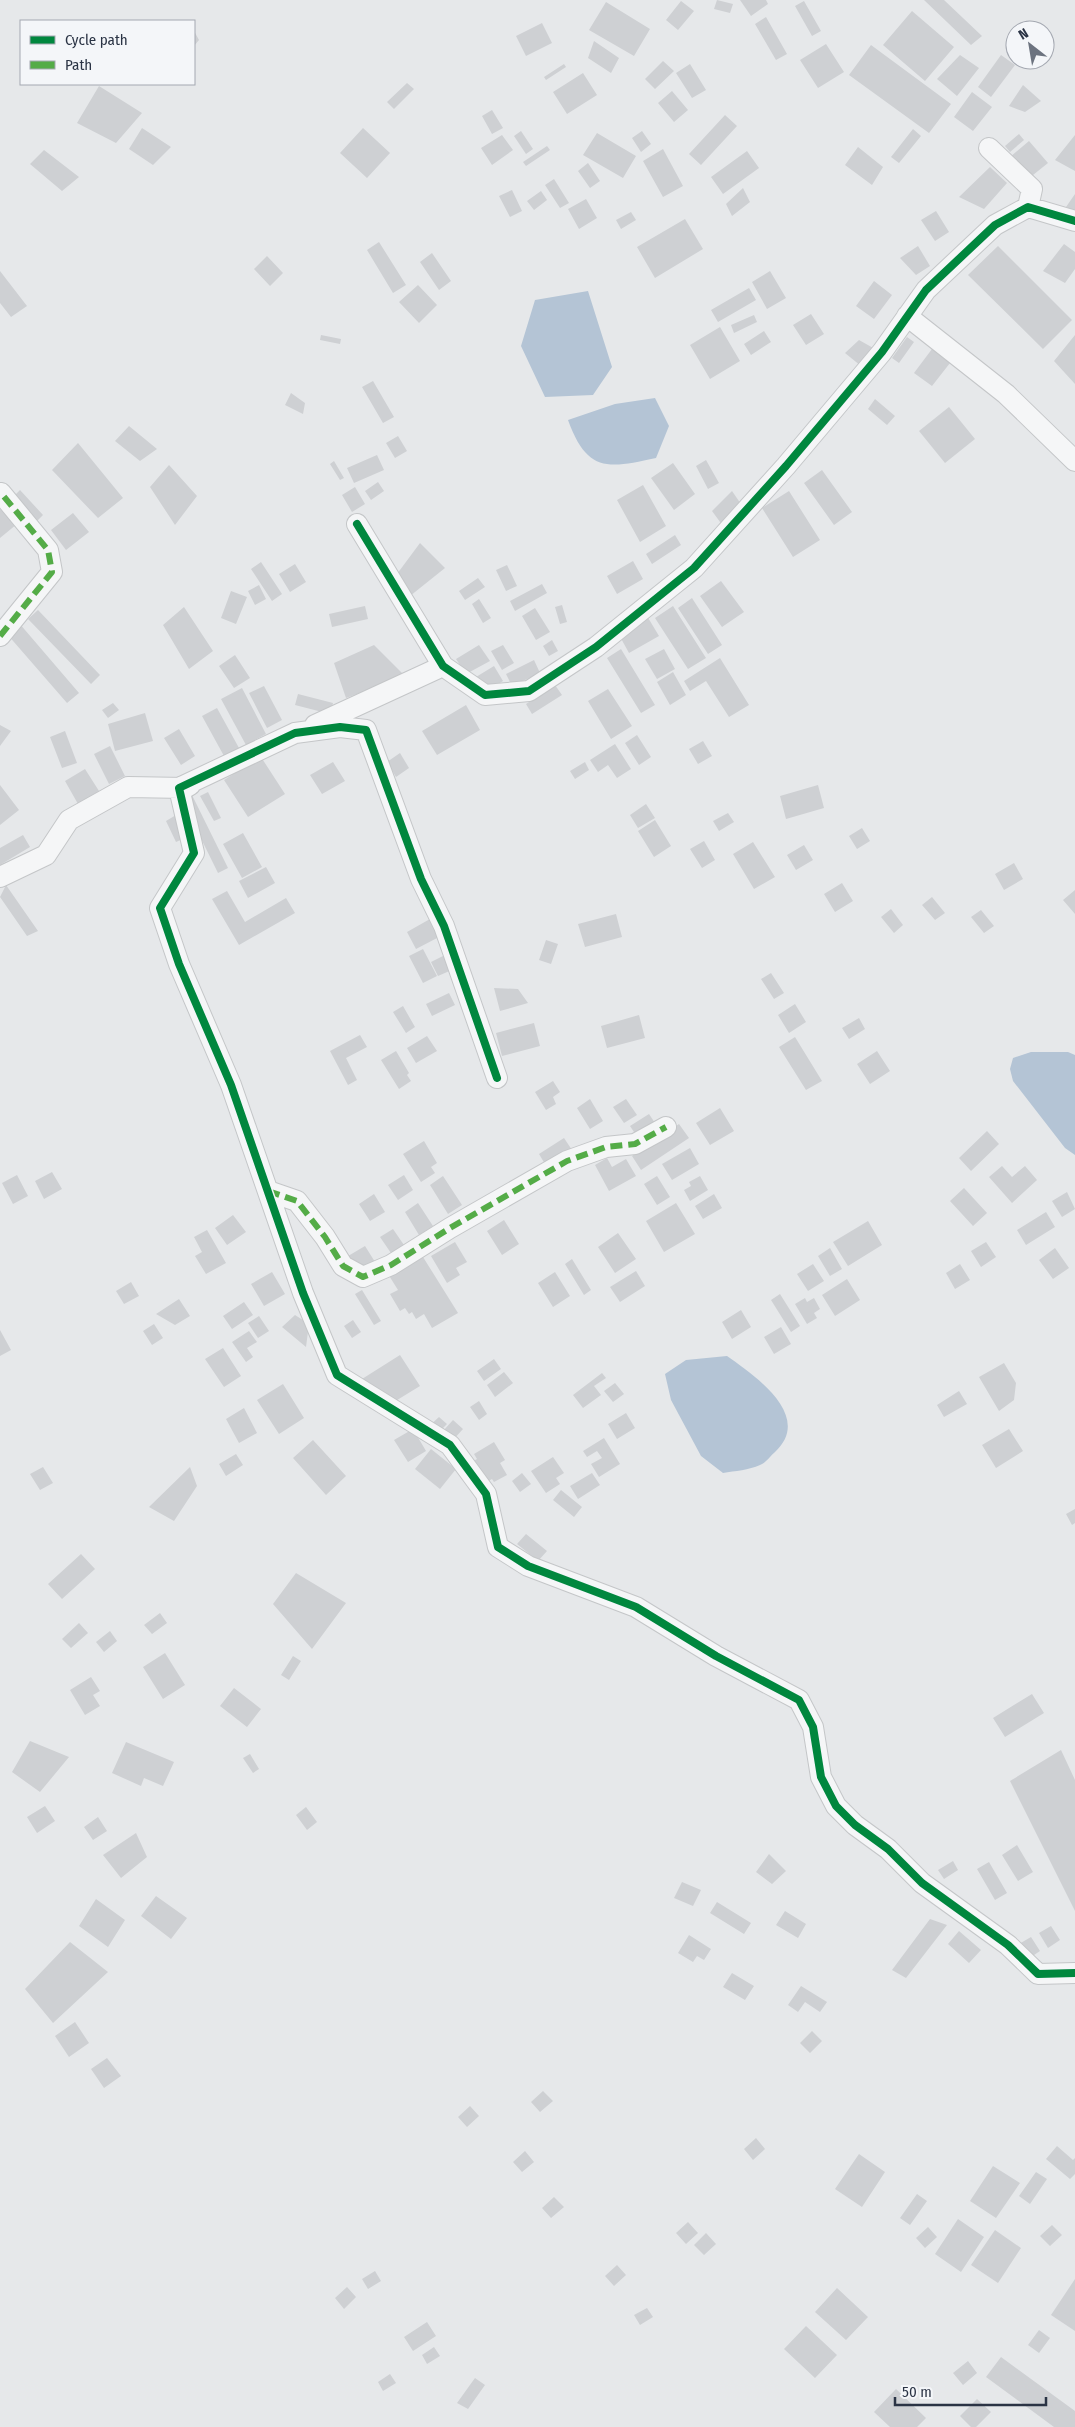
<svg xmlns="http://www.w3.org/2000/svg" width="1075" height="2427" font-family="'Fira Sans Condensed',sans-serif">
	<rect width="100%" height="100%" fill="#e6e8ea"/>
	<path fill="#b4c4d5" d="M588 291 612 367 593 395 545 397 521 346 535 300Z
		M655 398 669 426 656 458C607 469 587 472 568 420L615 404Z
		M1031 1052H1068L1075 1055V1155L1065 1148 1013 1081 1010 1069 1013 1058Z
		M727 1356C754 1375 814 1416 775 1452 770 1456 766 1463 760 1465 749 1470 735 1471 723 1473L701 1456 671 1400 665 1374 686 1360Z"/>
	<path fill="#ced0d3" d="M717 0 733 4 730 13 714 9Z
		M740 0H766L768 4 751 16Z
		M924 0H944L982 36 971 45Z
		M681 1 694 11 678 30 666 20Z
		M804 1 821 31 812 36 795 6Z
		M606 2 650 29 634 56 589 30Z
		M912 11 954 47 925 81 883 45Z
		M766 17 787 54 776 60 755 24Z
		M542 23 552 43 526 56 516 36Z
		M194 31 199 40 194 46Z
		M594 41 619 58 611 73 588 58Z
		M826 44 844 72 818 88 800 60Z
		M871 45 951 104 929 133 849 75Z
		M960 55 979 68 957 96 937 79Z
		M1001 55 1015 65 991 97 978 87Z
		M663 61 674 71 655 89 645 79Z
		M564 64 566 67 546 80 544 77Z
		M690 64 706 90 692 98 676 73Z
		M583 73 597 95 567 114 553 92Z
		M407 83 414 89 394 109 387 102Z
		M1023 85 1041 101 1025 112 1009 106Z
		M99 86 142 113 116 143 77 123Z
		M672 91 688 110 674 122 658 103Z
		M972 92 992 107 973 131 954 117Z
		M492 110 503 128 492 134 482 116Z
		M725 115 737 126 701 165 689 154Z
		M142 128 171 147 153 165 129 149Z
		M363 128 390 153 367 178 340 153Z
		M913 129 921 136 899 163 891 157Z
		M521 131 533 149 526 154 514 136Z
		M642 131 651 144 641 152 632 138Z
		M597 133 636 156 623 178 583 155Z
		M1019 134 1024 140 1010 152 1005 146Z
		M502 135 513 150 492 165 481 148Z
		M1075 135V171L1055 160Z
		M1029 141 1048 163 1028 179 1010 157Z
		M547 146 550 150 526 166 523 162Z
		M858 147 883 167 872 185 845 165Z
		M663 149 683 186 663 197 643 161Z
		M44 150 79 177 62 191 30 164Z
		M747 151 759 168 723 194 711 177Z
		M588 163 600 181 590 188 578 171Z
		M990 167 1007 183 984 209 959 197Z
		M554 179 569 203 560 208 545 185Z
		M743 188 750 202 732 216 726 204Z
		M512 190 522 211 510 217 499 196Z
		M541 191 547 200 534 210 527 201Z
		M1075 194V211L1066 207Z
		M586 199 597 218 579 229 568 209Z
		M936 211 949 232 935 241 921 220Z
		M631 212 636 220 621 229 616 220Z
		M685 219 703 249 655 278 637 247Z
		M379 242 406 285 393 293 367 250Z
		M1064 244 1075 252V269L1065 283 1043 271Z
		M918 246 930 266 916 275 900 258Z
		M998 246 1072 320 1043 349 968 275Z
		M432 253 451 281 439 290 420 262Z
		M267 256 283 273 270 286 254 269Z
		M0 271 27 306 11 317 0 303Z
		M770 271 786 298 767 309 752 282Z
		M874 281 892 295 874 319 856 306Z
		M418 285 437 305 419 323 399 302Z
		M749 288 756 300 718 322 711 310Z
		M811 314 824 334 806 345 793 325Z
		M754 315 757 322 734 333 731 325Z
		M720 327 740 361 710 379 690 345Z
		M764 331 771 342 751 355 744 344Z
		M321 335 341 339 340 344 320 340Z
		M1075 335V384L1054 361Z
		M907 337 914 342 899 363 892 358Z
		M859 340 875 349 861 366 845 353Z
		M932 349 950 363 932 386 914 373Z
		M373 381 394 417 383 423 362 387Z
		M291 393 305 403 303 414 285 405Z
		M875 399 895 416 887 425 868 409Z
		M949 407 975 439 945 463 919 431Z
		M129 426 157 449 140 461 115 441Z
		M398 436 407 451 395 458 386 443Z
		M78 443 123 498 98 518 52 470Z
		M377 455 384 470 354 483 347 468Z
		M706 460 719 483 708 489 696 466Z
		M334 461 344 478 340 480 330 464Z
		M673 463 695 494 674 510 651 478Z
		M169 465 197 496 175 525 150 487Z
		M822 470 852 512 834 525 804 483Z
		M378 482 384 491 371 500 365 491Z
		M643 485 666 526 640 542 617 500Z
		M355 487 365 504 352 512 342 495Z
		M20 490 43 515 34 524 11 499Z
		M732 491 743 507 723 526 712 511Z
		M789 491 820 540 793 557 762 508Z
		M0 509 17 524 0 538Z
		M73 513 89 532 66 550 51 530Z
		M675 535 681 545 652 564 646 554Z
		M420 543 445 568 410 596 397 574Z
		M633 561 643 579 617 594 607 576Z
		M261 562 282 594 272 601 251 569Z
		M295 564 306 582 290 592 279 574Z
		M507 565 517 586 506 591 496 570Z
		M478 578 485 587 465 600 459 591Z
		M721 581 744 612 722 627 700 596Z
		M542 584 547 593 515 611 510 601Z
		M259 585 266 599 255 605 248 591Z
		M231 591 247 597 236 624 221 618Z
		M692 598 722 645 708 654 678 608Z
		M479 599 491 618 483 623 472 604Z
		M562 605 567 622 560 624 555 607Z
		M365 606 368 619 332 627 329 614Z
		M673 606 706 658 688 669 655 618Z
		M184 607 213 651 189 669 163 625Z
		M535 608 550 632 536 640 522 616Z
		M38 610 100 675 91 684 28 619Z
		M647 616 659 636 629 653 618 633Z
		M19 623 79 693 67 703 7 634Z
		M552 640 558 651 549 656 543 646Z
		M374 645 405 676 346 698 334 663Z
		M479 645 490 661 466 674 456 659Z
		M503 645 514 663 502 670 491 651Z
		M621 649 655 705 641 713 607 658Z
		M664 649 675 669 657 679 645 659Z
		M235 655 250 678 234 688 219 666Z
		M720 658 749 705 729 717 706 681 690 691 684 681Z
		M534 660 540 673 512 686 506 674Z
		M494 666 503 681 485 692 476 677Z
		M673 672 686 695 670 705 657 682Z
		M555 685 562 695 532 714 526 704Z
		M264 686 282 720 267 728 249 693Z
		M242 688 266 734 246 745 221 699Z
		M608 689 632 726 611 739 588 701Z
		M298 694 333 703 330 714 295 705Z
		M113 703 119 710 108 718 102 710Z
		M466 705 480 730 437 755 422 731Z
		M217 708 239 748 224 756 202 716Z
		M145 713 153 741 115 751 108 724Z
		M0 725 11 731 0 746Z
		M179 729 195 756 181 765 164 738Z
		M65 731 77 763 62 768 50 737Z
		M637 735 651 757 639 765 625 743Z
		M703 741 712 756 698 764 689 749Z
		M615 744 631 769 617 778 608 765 598 772 590 760Z
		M110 746 125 776 109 784 94 754Z
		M400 753 409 768 396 777 387 762Z
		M261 757 285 794 248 817 224 780Z
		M333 762 345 781 322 794 310 775Z
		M585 762 589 770 575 779 570 771Z
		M85 769 99 791 78 804 65 781Z
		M0 785 19 810 0 825Z
		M818 785 824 808 786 819 780 796Z
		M208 792 221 818 214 821 200 796Z
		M191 793 228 868 218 873 181 798Z
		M646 804 655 818 638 828 630 815Z
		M728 813 734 822 719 831 713 821Z
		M176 815 187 837 176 842 166 821Z
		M655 820 671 846 654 857 638 831Z
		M862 828 870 841 857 849 849 836Z
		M243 833 262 867 242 878 223 844Z
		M23 835 30 847 0 865V848Z
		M704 841 715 860 702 868 690 849Z
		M753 842 775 877 754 889 733 854Z
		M804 845 813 860 796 870 787 855Z
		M1014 863 1023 879 1004 890 995 874Z
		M266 867 275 883 248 898 239 881Z
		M842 883 853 901 835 912 824 894Z
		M6 885 38 931 27 936 0 897Z
		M1075 890V914L1063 900Z
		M227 891 245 922 286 898 295 913 239 945 212 899Z
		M932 897 945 913 935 920 922 905Z
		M891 909 903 925 894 933 881 917Z
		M981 910 994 926 984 933 971 917Z
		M616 914 622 937 585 947 578 924Z
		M430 919 439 937 416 949 407 932Z
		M546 940 558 944 551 964 539 960Z
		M423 949 437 976 423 983 409 956Z
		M447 954 454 969 438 976 431 962Z
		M771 973 784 993 774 999 761 979Z
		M494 988 518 989 528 1003 500 1011Z
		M449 993 455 1005 432 1016 426 1004Z
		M795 1004 806 1022 789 1033 778 1015Z
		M403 1006 415 1027 406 1033 393 1012Z
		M639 1015 645 1038 607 1048 601 1026Z
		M859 1018 865 1029 849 1039 842 1028Z
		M534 1023 540 1046 502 1056 496 1033Z
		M360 1035 367 1047 346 1058 357 1080 348 1085 330 1051Z
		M427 1036 437 1051 416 1063 407 1048Z
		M795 1037 822 1081 806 1090 779 1047Z
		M396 1051 409 1073 407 1075 411 1081 399 1089 381 1060Z
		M877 1051 890 1071 870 1084 857 1064Z
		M553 1081 560 1092 553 1097 556 1104 546 1110 535 1092Z
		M590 1099 603 1121 590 1129 577 1108Z
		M626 1099 637 1115 624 1123 613 1107Z
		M720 1108 734 1131 710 1145 696 1123Z
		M649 1114 655 1123 636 1135 630 1126Z
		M679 1124 689 1138 641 1170 632 1156Z
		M987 1131 999 1144 971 1171 959 1158Z
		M564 1138 574 1153 548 1169 539 1154Z
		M424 1141 437 1163 431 1167 435 1173 421 1182 403 1154Z
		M690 1148 699 1164 672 1180 662 1164Z
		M607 1158 612 1167 626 1159 636 1176 609 1191 595 1165Z
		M1002 1166 1012 1177 1025 1166 1037 1180 1012 1203 989 1177Z
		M52 1172 62 1189 44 1199 35 1181Z
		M17 1175 28 1196 13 1204 2 1183Z
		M404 1175 413 1190 398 1200 388 1185Z
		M443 1176 462 1205 448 1214 430 1185Z
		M657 1176 670 1197 657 1205 644 1184Z
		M700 1176 708 1190 690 1201 684 1190 691 1186 689 1182Z
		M964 1188 987 1213 973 1226 950 1201Z
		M1067 1192 1075 1209 1062 1217 1052 1201Z
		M374 1194 385 1212 370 1221 359 1204Z
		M714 1194 722 1208 703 1219 695 1206Z
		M418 1203 433 1226 419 1235 405 1212Z
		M676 1203 695 1234 664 1252 646 1221Z
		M1046 1212 1055 1227 1026 1245 1017 1230Z
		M233 1215 246 1232 227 1245 215 1228Z
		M504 1220 519 1244 502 1255 487 1231Z
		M868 1221 882 1245 848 1266 833 1242Z
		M393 1229 406 1248 393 1256 380 1237Z
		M207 1230 226 1263 206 1274 195 1256 202 1252 194 1237Z
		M618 1233 636 1259 615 1273 598 1247Z
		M455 1242 467 1262 456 1268 460 1275 447 1283 431 1256Z
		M986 1242 996 1257 981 1267 971 1251Z
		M365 1246 382 1273 338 1262Z
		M830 1248 842 1269 830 1276 818 1256Z
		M1055 1248 1069 1268 1053 1279 1039 1260Z
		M423 1257 458 1313 432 1328 424 1314 416 1319 412 1312 409 1314 405 1308 400 1311 390 1294 398 1290 388 1274Z
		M572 1259 591 1290 584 1295 565 1264Z
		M813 1264 824 1281 808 1291 797 1274Z
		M960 1264 970 1280 955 1289 946 1273Z
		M636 1271 645 1286 620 1302 610 1287Z
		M272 1272 285 1294 264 1306 251 1284Z
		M555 1272 570 1296 553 1307 538 1283Z
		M847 1279 860 1300 835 1316 822 1295Z
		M131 1282 139 1296 124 1304 116 1291Z
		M362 1290 381 1321 374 1325 355 1294Z
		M780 1294 800 1326 791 1332 771 1300Z
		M805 1298 807 1302 814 1298 820 1309 814 1313 817 1318 807 1324 795 1304Z
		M179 1299 190 1316 175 1325 156 1314Z
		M244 1302 253 1315 232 1329 223 1316Z
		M741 1310 751 1327 732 1339 722 1322Z
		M295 1315 309 1324 306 1347 282 1327Z
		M259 1316 269 1331 258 1338 248 1323Z
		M353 1320 361 1332 352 1338 344 1326Z
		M154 1324 163 1338 152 1345 143 1331Z
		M781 1327 791 1344 774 1354 764 1337Z
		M0 1330 11 1350 0 1356Z
		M249 1331 257 1342 247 1348 253 1357 246 1362 232 1342Z
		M223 1348 241 1376 224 1387 205 1359Z
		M400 1355 420 1386 389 1405 362 1379Z
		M494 1359 501 1369 484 1381 477 1371Z
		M1004 1363 1016 1383 1014 1400 999 1411 979 1377Z
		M504 1372 513 1383 495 1397 487 1385Z
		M602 1373 606 1378 594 1386 601 1395 583 1408 573 1395Z
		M615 1383 624 1394 613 1402 604 1391Z
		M283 1384 304 1418 279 1434 257 1400Z
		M959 1391 967 1404 944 1417 937 1405Z
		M479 1401 487 1414 479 1420 470 1407Z
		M244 1408 257 1433 239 1443 226 1419Z
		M626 1413 635 1428 617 1439 608 1424Z
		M439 1417 447 1424 436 1435 428 1427Z
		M453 1420 463 1429 453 1440 443 1431Z
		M413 1429 426 1451 408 1462 394 1440Z
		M1009 1429 1023 1451 996 1468 982 1445Z
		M604 1438 620 1464 599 1477 591 1464 602 1458 597 1451 587 1457 583 1451Z
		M313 1440 346 1476 326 1495 293 1458Z
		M494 1442 505 1460 500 1463 507 1475 494 1482 492 1479 483 1484 470 1463 477 1459 474 1454Z
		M431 1449 456 1469 440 1489 415 1469Z
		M236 1454 243 1465 226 1476 219 1464Z
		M553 1457 564 1473 556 1478 560 1484 546 1493 531 1471Z
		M43 1467 53 1483 40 1490 30 1474Z
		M190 1467 197 1486 174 1521 149 1507Z
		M522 1473 531 1484 520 1492 512 1481Z
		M592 1473 600 1485 578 1499 570 1486Z
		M561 1490 582 1507 574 1517 553 1500Z
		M1075 1509V1523L1072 1525 1066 1514Z
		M526 1534 547 1551 538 1561 517 1544Z
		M81 1554 95 1569 62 1599 48 1584Z
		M296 1573 346 1603 312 1649 273 1604Z
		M160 1613 167 1623 152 1634 144 1625Z
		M79 1623 88 1633 71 1648 62 1639Z
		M110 1631 117 1641 104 1652 96 1642Z
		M165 1653 185 1685 163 1699 143 1667Z
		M293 1656 301 1661 289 1680 281 1675Z
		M91 1677 100 1691 93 1695 100 1706 85 1715 70 1690Z
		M234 1688 261 1709 247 1727 220 1706Z
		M1032 1694 1044 1713 1005 1737 993 1718Z
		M30 1741 69 1757 40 1792 12 1772Z
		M126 1742 174 1762 163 1786 144 1778 141 1786 112 1773Z
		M1061 1750 1075 1780V1911L1010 1781Z
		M250 1754 259 1769 253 1773 243 1758Z
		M45 1806 55 1821 37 1833 27 1817Z
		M306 1807 317 1822 307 1830 296 1815Z
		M98 1817 107 1831 93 1840 84 1827Z
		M136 1833 147 1857 121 1878 103 1855Z
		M1017 1845 1033 1872 1018 1881 1002 1855Z
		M769 1854 786 1871 772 1884 756 1872Z
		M953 1861 958 1870 944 1879 938 1870Z
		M989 1862 1007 1893 995 1900 977 1869Z
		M682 1882 701 1890 693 1906 674 1898Z
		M156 1896 187 1918 171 1939 141 1916Z
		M96 1899 125 1920 108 1947 79 1926Z
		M717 1902 751 1923 744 1934 710 1913Z
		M785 1911 806 1924 798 1938 776 1925Z
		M930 1919 947 1925 906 1978 892 1970Z
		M1051 1926 1060 1940 1048 1948 1039 1933Z
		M959 1931 981 1950 969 1963 948 1944Z
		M689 1935 711 1949 704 1960 697 1956 693 1962 678 1953Z
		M1031 1937 1040 1951 1028 1959 1019 1944Z
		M70 1942 108 1972 53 2023 25 1989Z
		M732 1973 754 1986 745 2000 723 1987Z
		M801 1986 827 2002 820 2012 805 2002 798 2012 788 2005Z
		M75 2022 89 2043 69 2057 55 2036Z
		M812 2031 822 2041 810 2053 800 2043Z
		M107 2058 121 2076 104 2088 91 2069Z
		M543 2091 553 2101 540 2112 531 2102Z
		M470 2106 479 2116 467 2127 458 2117Z
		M756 2138 765 2149 753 2160 744 2149Z
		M1057 2146 1073 2160 1075 2158V2174L1070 2179 1046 2159Z
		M525 2151 534 2162 522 2172 513 2162Z
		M859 2154 885 2172 862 2207 835 2189Z
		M993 2166 1020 2183 996 2218 970 2201Z
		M1036 2172 1047 2179 1030 2204 1019 2196Z
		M917 2194 927 2201 910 2225 900 2218Z
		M554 2197 564 2207 551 2218 542 2208Z
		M958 2219 984 2237 961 2272 935 2254Z
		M688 2222 698 2233 686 2244 676 2233Z
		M1052 2225 1062 2235 1050 2246 1040 2236Z
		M928 2227 937 2237 925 2248 916 2238Z
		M995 2230 1021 2248 998 2283 971 2265Z
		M706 2233 716 2244 704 2255 694 2245Z
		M617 2265 626 2275 614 2286 605 2276Z
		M375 2271 381 2281 368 2289 362 2279Z
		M1075 2279V2331L1051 2315Z
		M347 2287 356 2297 344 2309 335 2298Z
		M837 2288 868 2317 846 2340 815 2312Z
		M647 2308 653 2317 640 2325 634 2315Z
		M427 2322 436 2336 413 2351 404 2337Z
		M806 2326 837 2355 815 2378 784 2349Z
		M1039 2330 1050 2338 1039 2353 1028 2345Z
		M434 2347 440 2356 427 2364 422 2355Z
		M1001 2357 1075 2411V2427H1054L986 2377Z
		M968 2361 977 2373 963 2385 953 2373Z
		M390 2374 396 2383 383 2391 378 2382Z
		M475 2378 485 2385 468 2409 457 2403Z
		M896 2389 926 2418 917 2427H890L874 2412Z
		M977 2399 991 2412 976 2427H971L960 2416Z"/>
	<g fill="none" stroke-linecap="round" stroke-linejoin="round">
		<defs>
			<path id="street" d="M989 148 1032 189 1028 207
				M907 316 1006 394 1075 461
				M357 524 443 666 485 695 529 691 596 647 694 568 786 466 882 352 926 290 995 225 1028 207 1075 221
				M0 636 52 572 48 550 1 493
				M315 725 443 666
				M0 877 46 855 69 820 128 787 185 788 190 785
				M497 1078 444 926 421 879 366 730 340 727 295 733 179 788 194 853 160 908 179 964 231 1085 303 1293 337 1375 450 1445 486 1494 498 1547 528 1566 636 1607 716 1656 799 1700 813 1727 821 1777 836 1806 855 1825 888 1849 922 1883 1008 1945 1038 1974 1075 1973
				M268 1191 297 1201 325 1237 343 1266 363 1277 391 1265 450 1228 567 1161 606 1147 635 1144 666 1127"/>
		</defs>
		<use href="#street" stroke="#c4c6c8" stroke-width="22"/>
		<use href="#street" stroke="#f5f6f7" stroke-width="20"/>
		<path stroke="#54ac47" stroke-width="6" stroke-dasharray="12 6" stroke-linecap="butt" d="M0 636 52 572 48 550 1 493
			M268 1191 297 1201 325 1237 343 1266 363 1277 391 1265 450 1228 567 1161 606 1147 635 1144 666 1127"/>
		<defs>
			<path id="cycleway" d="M357 524 443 666 485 695 529 691 596 647 694 568 786 466 882 352 926 290 995 225 1028 207 1075 221
				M497 1078 444 926 421 879 366 730 340 727 295 733 179 788 194 853 160 908 179 964 231 1085 303 1293 337 1375 450 1445 486 1494 498 1547 528 1566 636 1607 716 1656 799 1700 813 1727 821 1777 836 1806 855 1825 888 1849 922 1883 1008 1945 1038 1974 1075 1973"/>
		</defs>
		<use href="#cycleway" stroke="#f4f6f9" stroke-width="11"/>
		<use href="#cycleway" stroke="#00873e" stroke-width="8"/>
	</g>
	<rect x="20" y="20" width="175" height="65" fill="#f4f6f9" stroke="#a4a8b1"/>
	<rect x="30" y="36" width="25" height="8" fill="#00873e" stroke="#a4a8b1"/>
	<text x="65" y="45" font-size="15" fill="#2b3445">Cycle path</text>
	<rect x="30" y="61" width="25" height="8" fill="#54ac47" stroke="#a4a8b1"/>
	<text x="65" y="70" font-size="15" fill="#2b3445">Path</text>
	<g transform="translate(1030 45) rotate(329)"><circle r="24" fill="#f4f6f9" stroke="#a4a8b1"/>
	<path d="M0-4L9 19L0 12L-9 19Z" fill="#6c737f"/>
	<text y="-8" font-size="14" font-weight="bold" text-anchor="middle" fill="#2b3445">N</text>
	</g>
	<path d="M895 2397v8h151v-8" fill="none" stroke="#2b3445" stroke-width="2.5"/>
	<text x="902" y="2397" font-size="15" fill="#2b3445" stroke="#f4f6f9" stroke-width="4" paint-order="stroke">50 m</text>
</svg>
